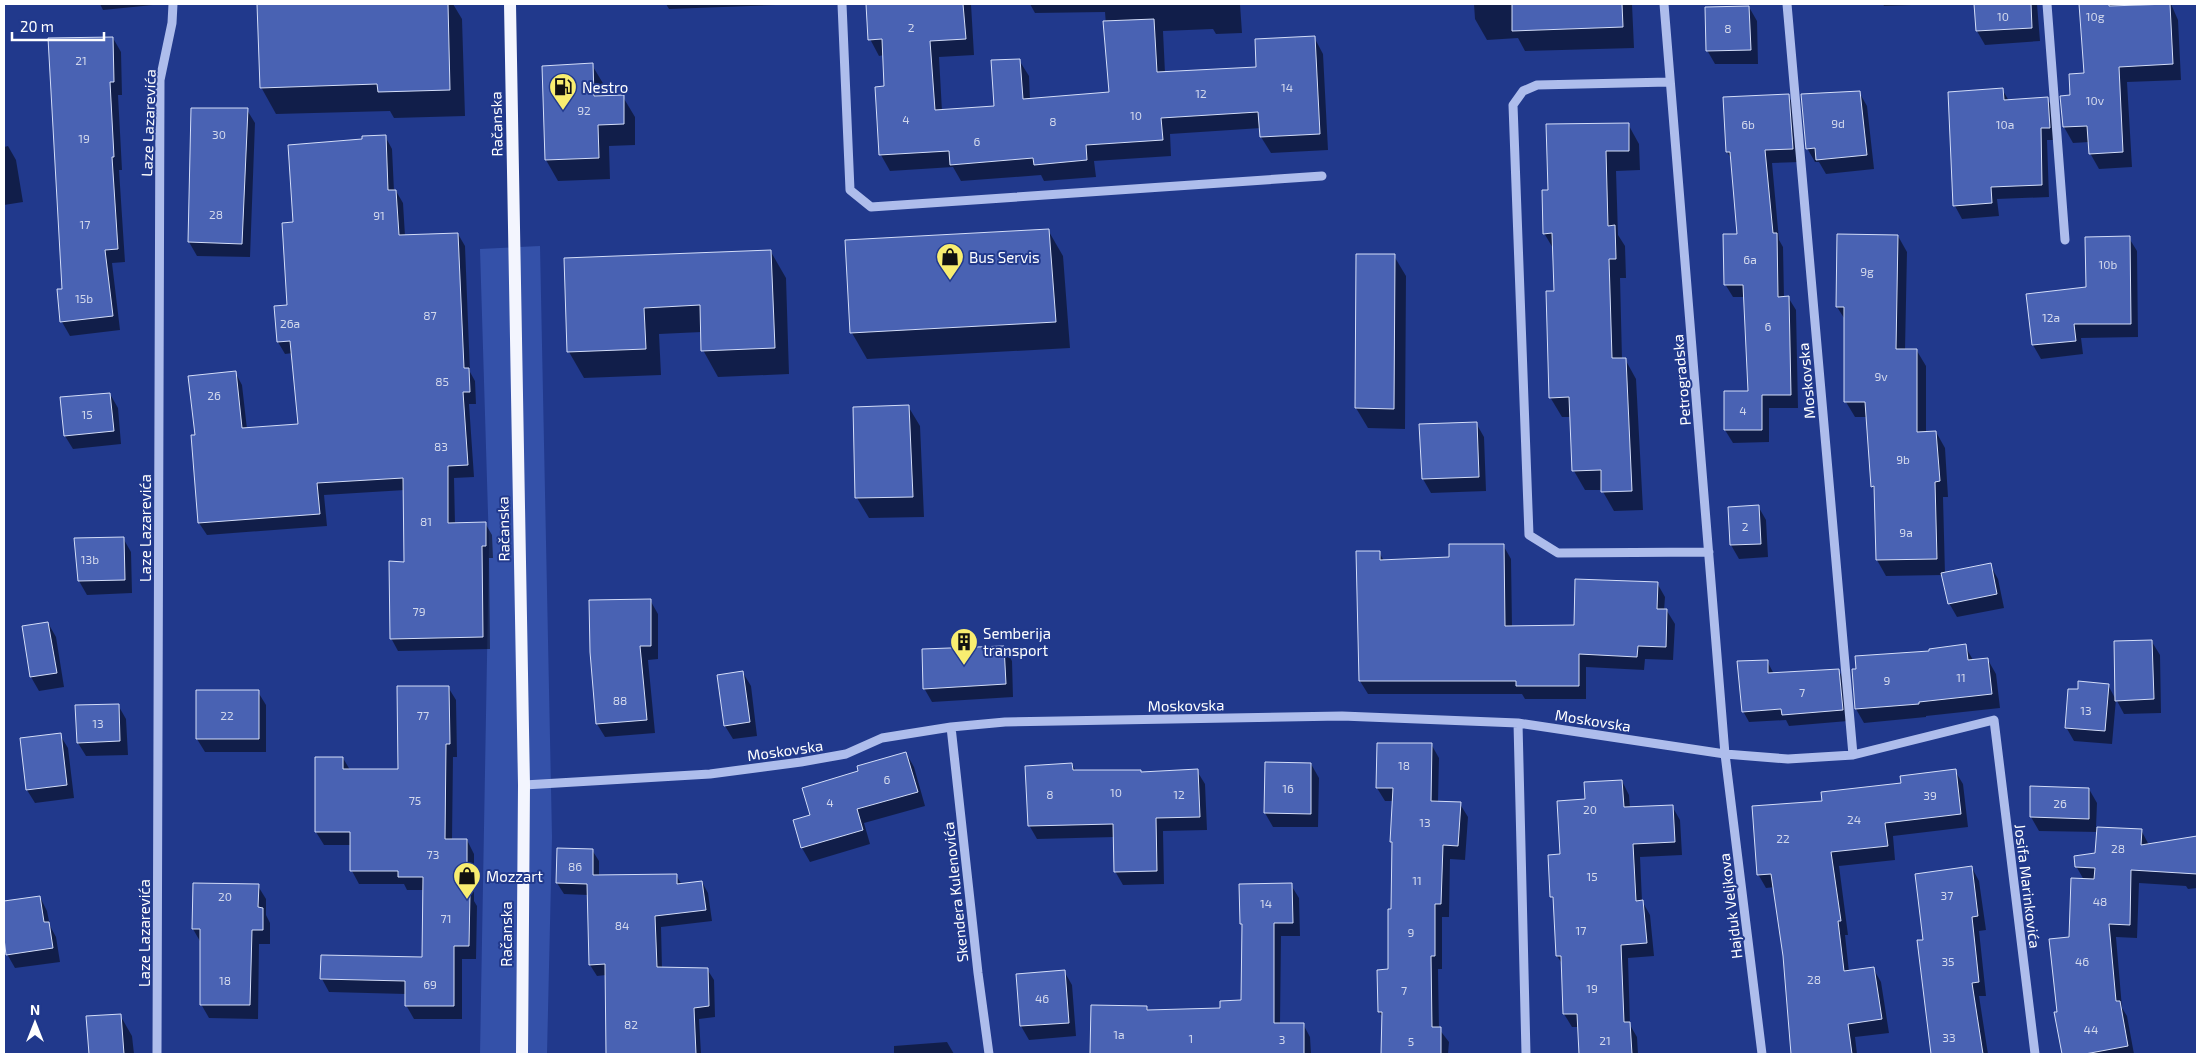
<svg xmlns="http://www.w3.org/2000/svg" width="2201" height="1058" font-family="'Exo 2',sans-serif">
	<rect width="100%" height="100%" fill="#21398c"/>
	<path fill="#3451a9" d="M540 246 552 837 547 1054H480L489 546 480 249Z"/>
	<path fill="#0007" d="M100 4H163L103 10Z
		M258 4H453L462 19 465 116 394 118 390 111 276 114 261 87Z
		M666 4H776V5L669 9Z
		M867 4H971L974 55 939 57 942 111 995 107 1019 60 1029 76 1030 100 1111 94 1105 12 1035 13 1030 4H1240L1242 33 1216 34 1213 29 1163 31 1165 73 1257 69 1314 37 1323 54 1328 150 1271 153 1261 137V128L1170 134 1171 156 1094 161 1096 177 1044 181 1041 175 961 181 953 167 890 171 881 155 876 88 885 87 884 55 879 56 870 39Z
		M1474 4H1632L1634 48 1525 51 1518 38 1487 40 1475 19Z
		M1883 4H1939L1884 6Z
		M1976 4H2037L2040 41 1985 45 1977 31Z
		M2081 4H2171L2178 20 2181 80 2127 82 2132 167 2099 169 2090 153 2089 142 2073 143 2064 127 2071 96 2085 74Z
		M1749 7 1757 21 1758 64H1715L1707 50Z
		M113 38 121 52 122 95H118L122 170H119L125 262 112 263 120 330 70 336 62 322 58 291 63 290Z
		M592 65 604 85 605 97H623L635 117V145L609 146 610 179 558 181 546 160 543 67Z
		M2002 89 2009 101 2047 98 2054 111 2057 140H2047L2049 197 1997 199 1999 216 1962 219 1955 206 1949 93Z
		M1859 92 1867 106 1874 169 1826 174 1819 162H1815L1807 148Z
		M1788 95 1795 108 1800 162 1772 163 1779 240 1783 247 1784 298 1788 297 1796 310 1798 408H1769V442L1733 443 1725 430 1749 392 1745 297H1733L1725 284 1738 235 1732 160 1727 152Z
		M192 109 247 110 255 123 250 257 197 256 189 242Z
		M1628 124 1639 144 1640 170 1616 171 1618 235 1625 246 1626 278H1620L1622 359H1625L1636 379 1643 510 1614 511 1602 490H1585L1574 471 1571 417H1562L1550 397 1555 292 1554 250 1544 233 1549 191Z
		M385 136 392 149 394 191H396L403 203 405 236 458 234 465 246 470 372 475 381 476 404H469L474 477 454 478 455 524 485 523 492 535 493 558H489L490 649 398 651 391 638 405 563V490L324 495 327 526 207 535 199 523 196 436 235 372 242 385 247 429 299 425 293 353 285 354 278 342 288 306 294 224 363 140Z
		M8 146 16 160 23 202 4 205V147Z
		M1048 230 1063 256 1070 348 867 359 852 333 846 241Z
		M1898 236 1907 252 1905 351H1917L1926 366V433L1936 432 1945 448 1948 497H1943L1945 574 1990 565 1998 579 2004 608 1957 617 1949 603 1943 575 1886 576 1877 560 1876 493 1872 486 1867 417H1855L1846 402V321L1837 307Z
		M2129 238 2137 251 2138 337 2081 338 2083 354 2041 359 2033 345 2087 288Z
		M771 252 786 278 789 374 718 377 703 350 702 332 659 334 661 375 584 378 569 352 565 259Z
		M1394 256 1406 276 1405 429 1368 428 1356 408Z
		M110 394 118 408 121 444 73 449 65 436Z
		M908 406 920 426 924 517 869 518 857 498Z
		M1476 423 1484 437 1486 491 1431 493 1423 479 1421 425Z
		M1758 506 1766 520 1768 557 1739 559 1731 545 1729 508Z
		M123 538 131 552 132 593 87 595 79 581 75 539Z
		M1503 545 1511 559 1512 627H1575L1657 583 1665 597 1664 611H1667L1675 624 1673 660 1645 659 1644 670 1586 667V699H1525L1522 694H1368L1360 681 1379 552 1384 561 1451 559Z
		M650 600 658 614V659L648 660 655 733 605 737 597 724Z
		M48 623 56 637 64 687 39 691 31 677 23 627Z
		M2152 642 2160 655 2161 713 2124 714 2116 699 2112 744 2074 741 2066 727 2079 691 2108 685 2116 700Z
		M1965 646 1973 660H1988L1996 674 2000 708 1926 716V717L1864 723 1856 709 1853 670Z
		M1004 647 1012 661 1013 697 932 702 924 688Z
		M1767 661 1774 674 1839 671 1845 682 1848 721 1789 726 1786 720 1749 722 1743 711Z
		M743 673 751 686 757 736 733 739 725 726Z
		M448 687 456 700 457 757H453L452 840H467L474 854V901L477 906 476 959H462V1019H414L406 1005V994L329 992 322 979V956L423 959 424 890H407L404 884H359L352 871V845H324L316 832 343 758 350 770 399 771Z
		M258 692 266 705V752H205L197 739Z
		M118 705 126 719 128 755 86 756 78 743Z
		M60 735 68 748 74 798 35 803 27 790Z
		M1431 744 1439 758 1438 802 1460 804 1468 817 1465 860 1450 859 1449 917H1442V969H1438L1439 1029 1449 1042 1448 1054H1382L1383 1018 1379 1012 1389 971 1392 910 1393 846 1391 842 1393 801H1385L1377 788Z
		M906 753 914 767 925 806 864 823 870 844 810 862 802 848 795 821 811 816 860 772Z
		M1072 764 1076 771 1141 773 1197 771 1205 784 1207 830 1163 831 1164 884 1123 885 1115 871V837L1037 839 1029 825Z
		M1311 764 1319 778 1318 827H1273L1265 813Z
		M1955 771 1963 784 1968 827 1893 836 1895 860 1839 866 1848 935H1845L1849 972 1873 968 1881 982 1889 1033 1855 1037 1857 1054H1793L1784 956 1775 887 1766 888 1758 874 1823 803Z
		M1622 781 1629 795 1630 808 1672 806 1680 820 1682 855 1640 857 1642 901 1650 915 1654 956 1628 958 1630 1025 1637 1037 1638 1054H1580L1579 1027H1572L1564 1014 1563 965 1557 956 1555 902 1551 896 1561 856 1586 800Z
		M2089 789 2097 803 2096 828 2141 830 2149 845 2197 837V888L2188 889 2186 886 2139 883 2137 938 2116 937 2122 1008 2127 1016 2134 1054H2063L2056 1013H2058L2070 938 2084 880 2076 866 2097 854 2098 832 2039 831 2031 817Z
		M558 850H592L599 861V876L676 875 682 885 702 882 708 893 712 921 661 927 662 969H707L714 980 715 1017 699 1019 701 1054H607L606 975 597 976 590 965 588 895 564 894 557 883Z
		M1972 868 1979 881 1986 930 1979 931 1986 996H1979L1988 1054H1932L1919 941H1924Z
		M1291 885 1299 898 1300 936H1281L1280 1024H1303L1310 1037 1311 1054H1091L1092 1007H1147L1149 1011 1221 1010 1243 1002V927L1241 923Z
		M258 886 266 899V915L270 923V944H259L258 1019 209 1018 201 1004V943L193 929Z
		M40 897 47 911 50 926 56 937 60 962 15 968 7 954 4 929V902Z
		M1064 971 1072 985 1076 1036 1029 1040 1021 1026 1017 975Z
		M120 1015 132 1036 134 1054H90L87 1017Z
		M947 1042 954 1054H894V1046Z"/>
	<path fill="#4962b3" stroke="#d3ddf8" d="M257 4H448L450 90 378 92 377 84 260 88Z
		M866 4H963L966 39 930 41 935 110 994 106 991 60 1020 59 1023 99 1109 92 1103 21 1154 19 1157 72 1256 67 1255 39 1315 36 1320 134 1260 137 1258 112 1161 118 1163 140 1086 145 1087 160 1034 165 1033 158 950 165 949 151 879 155 875 87 884 86 882 39 868 40Z
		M1512 4H1622L1623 27 1512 31Z
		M1974 4H2031L2032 28 1976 31Z
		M2079 4H2109V6L2170 4 2173 64 2119 67 2123 152 2089 154 2087 126 2063 127 2060 96 2070 95 2069 74 2084 73Z
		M1749 6 1751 50 1706 51 1705 7Z
		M113 37 114 82H110L114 157H112L118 249 105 250 113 316 60 322 57 289H62L48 38Z
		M593 63 594 96 624 95V124L598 125 599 158 545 160 542 66Z
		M2003 88 2004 100 2048 97 2050 128H2041L2042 185 1991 187 1992 203 1953 206 1948 92Z
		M1860 91 1867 155 1816 160 1815 148 1806 149 1801 94Z
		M1789 94 1793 149 1765 150 1773 233H1777L1778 297 1789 296 1791 395H1762V430H1724V391H1748L1743 285H1724L1723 234H1737L1730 152H1726L1723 97Z
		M191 108H248L242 244 188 242Z
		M1629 123V151H1606L1608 226 1615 225 1616 259H1609L1612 358H1626L1632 491 1601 492V470L1572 471 1569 397 1549 398 1546 291H1554L1552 233 1543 234 1542 190H1548L1546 124Z
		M386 135 388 190H396L399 235 458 233 464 368H469L470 392H463L468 465 448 466V523L486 522V546H482L483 637 390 639 389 561 404 562 403 478 317 483 320 514 198 523 191 435H195L188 376 236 371 242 428 298 424 290 341 277 342 274 306 287 305 282 223 293 222 288 145 362 139V136Z
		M1049 229 1056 322 850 333 845 240Z
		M1837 234 1898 235 1896 349H1917V432L1936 431 1940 481 1935 482 1937 559 1876 560 1874 486 1871 487 1865 402H1844V307H1836Z
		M2130 236 2131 324H2074L2076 341 2032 345 2026 294 2086 287 2085 237Z
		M771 250 775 348 701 351 700 305 644 308 646 349 567 352 564 258Z
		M1356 254H1395L1394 409 1355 408Z
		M110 393 114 431 64 436 60 397Z
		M909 405 913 497 855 498 853 407Z
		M1477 422 1479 477 1422 479 1419 424Z
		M1759 505 1761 544 1730 545 1728 507Z
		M124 537 125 580 78 581 74 538Z
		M1449 544H1504L1505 626 1574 625 1575 579 1658 582 1657 609H1667L1666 647 1638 646 1637 657 1579 654V686H1516V681H1359L1356 551H1380V560L1449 557Z
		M1991 563 1997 594 1948 604 1941 573Z
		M651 599V646H640L647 720 596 724 590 652 589 600Z
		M48 622 57 673 30 677 22 626Z
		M2152 640 2154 699 2115 701 2114 641Z
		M1966 644 1968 660 1988 658 1992 694 1919 702V704L1855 709 1852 669H1856L1855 656 1929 651V649Z
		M1004 646 1006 684 923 689 922 649Z
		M1768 660V673L1839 669 1843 710 1782 715 1781 709 1742 712 1737 661Z
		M743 671 750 722 724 726 717 675Z
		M2078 681 2109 684 2105 731 2065 728 2068 689H2078Z
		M397 686H449L450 744H446L445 839H467V891H470L469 946H454V1006H405V981L320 979 321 955 422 957 423 877H398V871H350V832H315V757H343V769H398Z
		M196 690H259V739H196Z
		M119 704 120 741 77 743 75 705Z
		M61 733 67 785 26 790 20 738Z
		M1377 743H1432L1431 801 1461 802 1458 846 1443 845 1441 904H1435V956H1431L1432 1027H1441V1054H1381L1382 1012H1378L1377 970 1388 969V909H1391L1392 842H1390L1393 788H1376Z
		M906 752 918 792 857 809 863 830 801 848 793 820 810 815 802 788 858 771 857 766Z
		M1265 762 1311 763V814L1264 813Z
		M1072 763 1073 770H1141V772L1198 769 1200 817 1156 818 1157 871 1114 872 1113 824 1028 826 1025 766Z
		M1956 769 1961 814 1885 823 1888 846 1831 852 1841 921H1838L1844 971 1874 967 1882 1019 1848 1024 1852 1054H1791L1783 956 1771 874 1757 875 1752 806 1822 801 1821 792 1901 783 1900 776Z
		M1622 780 1624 807 1673 805 1675 842 1633 844 1636 901 1643 900 1647 943 1621 945 1624 1022H1630L1632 1054H1579L1577 1014H1563L1561 956H1556L1553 897H1550L1548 855 1560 854 1557 801 1585 799 1584 782Z
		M2030 786 2089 788V819L2030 817Z
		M2097 827 2142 829 2141 845 2197 836V874L2131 870 2130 925 2109 924 2116 1001H2120L2128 1046 2085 1054H2062L2054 1012H2057L2049 939 2069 937 2071 878 2094 879 2095 868 2075 867 2074 856 2095 853Z
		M557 848 593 849V875L677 874V884L702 881 706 910 655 916 657 967 708 968 709 1006 694 1008 696 1054H606L605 964 589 965 587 884 556 883Z
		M1972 866 1978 916 1972 917 1979 982 1972 983 1983 1054H1931L1917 940H1923L1915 874Z
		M193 883 259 884 258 907 263 908V930H252L250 1005H200V929H192Z
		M1292 883 1293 923H1274V1023H1304V1054H1090L1091 1005 1147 1006V1010L1220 1008V1001L1241 1000 1242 924H1240L1239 884Z
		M40 896 44 922H49L53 948 6 955 4 938V901Z
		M1065 970 1069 1023 1020 1026 1016 974Z
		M121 1014 124 1054H89L86 1016Z"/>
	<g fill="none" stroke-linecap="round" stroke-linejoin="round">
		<path stroke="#aebdec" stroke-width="9" d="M842 4 850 190 871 207 1322 176
			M1664 4 1725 754 1762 1054
			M1787 4 1853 755
			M2047 4 2065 240
			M1669 82 1537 85 1523 91 1513 105 1529 535 1558 553 1709 552
			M1518 723 1526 1054
			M951 727 978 973 989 1054
			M524 785 710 774 801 762 846 754 882 738 951 727 1005 722 1342 716 1518 723 1725 754 1788 759 1853 755 1994 720 2035 1054
			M157 1054 160 80 172 23 173 4"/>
		<path stroke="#f3f5fe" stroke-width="12" d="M510 4 524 785 522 1054"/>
	</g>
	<defs>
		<symbol id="fuel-pin" viewBox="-11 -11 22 30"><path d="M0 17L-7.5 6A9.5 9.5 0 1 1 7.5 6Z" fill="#f8ed70" stroke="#21398c"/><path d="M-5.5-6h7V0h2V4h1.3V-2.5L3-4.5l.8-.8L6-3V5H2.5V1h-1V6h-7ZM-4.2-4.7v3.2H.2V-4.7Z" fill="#111"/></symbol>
		<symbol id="shop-pin" viewBox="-11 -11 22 30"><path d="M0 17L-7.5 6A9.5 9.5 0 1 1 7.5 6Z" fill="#f8ed70" stroke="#21398c"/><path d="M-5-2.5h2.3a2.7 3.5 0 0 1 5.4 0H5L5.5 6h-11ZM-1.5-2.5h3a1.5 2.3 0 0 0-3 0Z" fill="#111"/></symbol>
		<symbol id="building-pin" viewBox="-11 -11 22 30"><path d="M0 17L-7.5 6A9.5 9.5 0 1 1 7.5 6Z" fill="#f8ed70" stroke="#21398c"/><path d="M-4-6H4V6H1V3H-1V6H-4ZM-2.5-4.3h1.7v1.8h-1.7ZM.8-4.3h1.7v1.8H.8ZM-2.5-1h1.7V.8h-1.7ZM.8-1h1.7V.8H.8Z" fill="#111"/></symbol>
	</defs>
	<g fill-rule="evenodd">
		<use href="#fuel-pin" x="547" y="71" width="32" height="43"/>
		<use href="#shop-pin" x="934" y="241" width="32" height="43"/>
		<use href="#building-pin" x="948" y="626" width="32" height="43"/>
		<use href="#shop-pin" x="451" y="860" width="32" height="43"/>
	</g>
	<g text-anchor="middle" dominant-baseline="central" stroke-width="4" stroke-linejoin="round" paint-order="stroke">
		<g font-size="12" fill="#d2d8ec">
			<text x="2003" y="16">10</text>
			<text x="2095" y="16">10g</text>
			<text x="911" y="27">2</text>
			<text x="1728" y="28">8</text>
			<text x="81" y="60">21</text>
			<text x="1287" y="87">14</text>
			<text x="1201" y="93">12</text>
			<text x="2095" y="100">10v</text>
			<text x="584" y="110">92</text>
			<text x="1136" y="115">10</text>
			<text x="906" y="119">4</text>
			<text x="1053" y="121">8</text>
			<text x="1838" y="123">9d</text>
			<text x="1748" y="124">6b</text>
			<text x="2005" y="124">10a</text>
			<text x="219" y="134">30</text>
			<text x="84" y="138">19</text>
			<text x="977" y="141">6</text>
			<text x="216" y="214">28</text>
			<text x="379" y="215">91</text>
			<text x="85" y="224">17</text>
			<text x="1750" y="259">6a</text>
			<text x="2108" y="264">10b</text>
			<text x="1867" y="271">9g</text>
			<text x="84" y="298">15b</text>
			<text x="430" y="315">87</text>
			<text x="2051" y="317">12a</text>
			<text x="290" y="323">26a</text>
			<text x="1768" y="326">6</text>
			<text x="1881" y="376">9v</text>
			<text x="442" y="381">85</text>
			<text x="214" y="395">26</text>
			<text x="1743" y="410">4</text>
			<text x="87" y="414">15</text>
			<text x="441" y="446">83</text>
			<text x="1903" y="459">9b</text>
			<text x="426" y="521">81</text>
			<text x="1745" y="526">2</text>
			<text x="1906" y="532">9a</text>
			<text x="90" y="559">13b</text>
			<text x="419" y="611">79</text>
			<text x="1961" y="677">11</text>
			<text x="1887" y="680">9</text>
			<text x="1802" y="692">7</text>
			<text x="620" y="700">88</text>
			<text x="2086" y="710">13</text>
			<text x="227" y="715">22</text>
			<text x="423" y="715">77</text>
			<text x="98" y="723">13</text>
			<text x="1404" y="765">18</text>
			<text x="887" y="779">6</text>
			<text x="1288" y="788">16</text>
			<text x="1116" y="792">10</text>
			<text x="1050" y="794">8</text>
			<text x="1179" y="794">12</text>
			<text x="1930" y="795">39</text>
			<text x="415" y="800">75</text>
			<text x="830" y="802">4</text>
			<text x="2060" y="803">26</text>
			<text x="1590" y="809">20</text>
			<text x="1854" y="819">24</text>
			<text x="1425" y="822">13</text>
			<text x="1783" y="838">22</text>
			<text x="2118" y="848">28</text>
			<text x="433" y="854">73</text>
			<text x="575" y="866">86</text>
			<text x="1592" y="876">15</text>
			<text x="1417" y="880">11</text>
			<text x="1947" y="895">37</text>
			<text x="225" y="896">20</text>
			<text x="2100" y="901">48</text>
			<text x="1266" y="903">14</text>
			<text x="446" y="918">71</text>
			<text x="622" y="925">84</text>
			<text x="1581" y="930">17</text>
			<text x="1411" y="932">9</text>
			<text x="1948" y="961">35</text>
			<text x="2082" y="961">46</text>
			<text x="1814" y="979">28</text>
			<text x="225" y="980">18</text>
			<text x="430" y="984">69</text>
			<text x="1592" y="988">19</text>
			<text x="1404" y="990">7</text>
			<text x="1042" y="998">46</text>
			<text x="631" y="1024">82</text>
			<text x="2091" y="1029">44</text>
			<text x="1119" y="1034">1a</text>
			<text x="1949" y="1037">33</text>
			<text x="1191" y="1038">1</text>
			<text x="1282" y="1039">3</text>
			<text x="1605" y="1040">21</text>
			<text x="1411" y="1041">5</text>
		</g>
		<g font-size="15" fill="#fff" stroke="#21398c" text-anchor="start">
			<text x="582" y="87">Nestro</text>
			<text x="969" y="257">Bus Servis</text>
			<text x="983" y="633">Semberija<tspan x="983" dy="17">transport</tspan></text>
			<text x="486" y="876">Mozzart</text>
		</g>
		<g font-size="15" fill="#fff" stroke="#21398c">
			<text transform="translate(148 123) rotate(-88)">Laze Lazarevića</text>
			<text transform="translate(496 124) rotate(-91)">Račanska</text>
			<text transform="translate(1681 380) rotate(-95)">Petrogradska</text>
			<text transform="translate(1806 381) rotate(-95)">Moskovska</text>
			<text transform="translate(145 528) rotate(-90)">Laze Lazarevića</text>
			<text transform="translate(503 529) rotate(-91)">Račanska</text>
			<text transform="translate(1186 705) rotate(-1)">Moskovska</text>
			<text transform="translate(1593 720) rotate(9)">Moskovska</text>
			<text transform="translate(785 750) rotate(-8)">Moskovska</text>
			<text transform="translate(2028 886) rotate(83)">Josifa Marinkovića</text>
			<text transform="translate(955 892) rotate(-96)">Skendera Kulenovića</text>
			<text transform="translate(1730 906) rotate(-97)">Hajduk Veljkova</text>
			<text transform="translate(144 933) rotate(-90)">Laze Lazarevića</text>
			<text transform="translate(506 934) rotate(-90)">Račanska</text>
		</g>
	</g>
	<rect width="2201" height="1058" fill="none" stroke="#ffffff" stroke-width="10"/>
	<g transform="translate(35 1023)" stroke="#21398c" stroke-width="4" paint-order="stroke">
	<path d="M0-4L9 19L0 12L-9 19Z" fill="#ffffff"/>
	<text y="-8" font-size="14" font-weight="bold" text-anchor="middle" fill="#ffffff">N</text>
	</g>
	<path d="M12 32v8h92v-8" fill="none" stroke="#ffffff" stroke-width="2.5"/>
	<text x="20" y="32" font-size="15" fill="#ffffff" stroke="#21398c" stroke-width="4" paint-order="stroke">20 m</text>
</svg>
